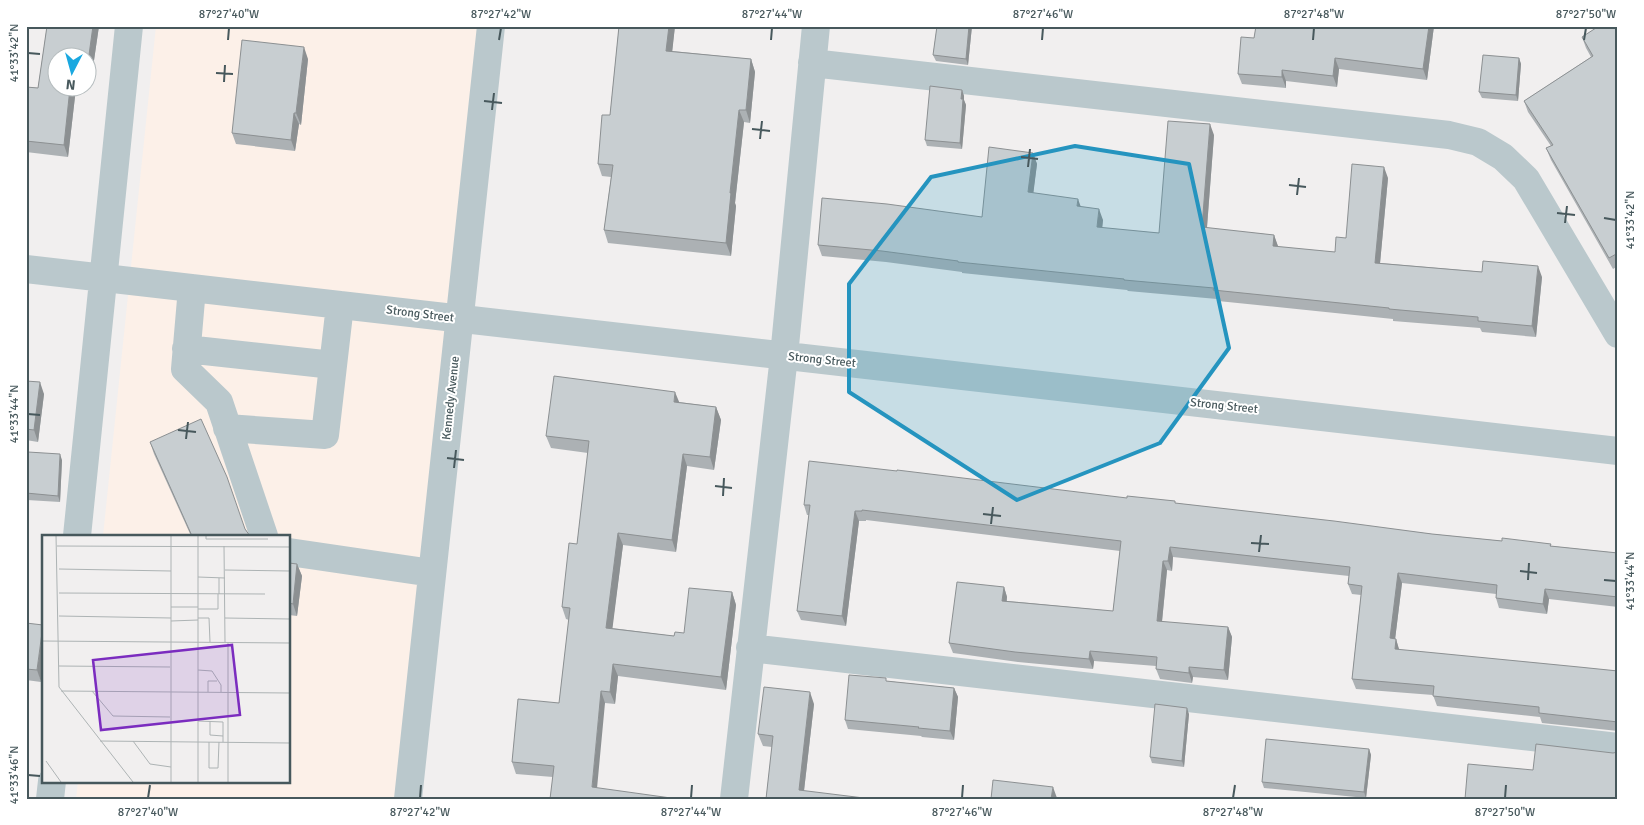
<svg xmlns="http://www.w3.org/2000/svg" width="1644" height="825" font-family="Signika,sans-serif">
	<rect width="100%" height="100%" fill="#f1efef"/>
	<path fill="#fcf0e8" d="M156 26H478L397 799H76L78 781H289V536H103Z"/>
	<g fill="none" stroke-linecap="round" stroke-linejoin="round">
		<path stroke="#bac8cc" stroke-width="28" d="M812 63 1449 135 1478 142 1503 157 1526 179 1618 334
			M26 269 1618 451
			M192 288 185 369 219 402 264 536
			M186 349 333 365
			M227 428 325 435 340 305
			M77 536 129 26
			M289 552 432 573
			M750 648 1618 747
			M50 799 52 781
			M408 799 491 26
			M734 799 784 356 816 26"/>
	</g>
	<path fill="#acb1b4" d="M47 26H99L92 74 88 73V58H58V88H76L68 157 26 152V87L38 88Z
		M619 26H675L672 51 751 59 755 72 750 123 744 122 735 203 736 206 731 256 608 243 604 230 611 177 602 176 598 164 610 115Z
		M937 26H972L968 65 936 61 933 55Z
		M1256 26H1434L1427 80 1339 69 1337 87 1286 81V88L1242 84 1238 74 1254 38Z
		M1618 26V266L1613 269 1551 160 1546 148 1551 146 1528 112 1524 101 1591 57 1586 48 1582 37Z
		M1519 58 1521 64 1518 101 1482 98 1479 92Z
		M308 59 301 125 299 124 295 151 236 144 232 133Z
		M962 90 964 96V100L966 105 962 149 927 146 925 140Z
		M1214 135 1207 228 1274 235 1278 247 1335 252 1346 238 1388 178 1380 263 1542 277 1536 337 1482 332 1480 328 1393 321V319L1218 301 1217 299 1128 291 1127 290 962 273V272L886 262 822 256 818 245 982 217 1033 153 1037 164 1033 193 1081 207 1103 220 1102 228 1159 233Z
		M26 381 44 394 38 442 26 440Z
		M679 402 716 407 721 420 714 470 687 466 676 552 623 545 612 628 674 636 684 633 732 592 736 605 726 690 618 676 615 704 605 703 550 799 553 777 516 774 512 762 559 703 569 620 566 619 562 607 577 544 588 453 551 448 546 436Z
		M150 442 246 530 250 536H191L154 454Z
		M62 460 60 502 27 500 26 497V474Z
		M1127 498 1175 501V503L1432 534 1502 541 1551 544V546L1618 553V607L1549 599 1547 614 1499 608 1496 598V594L1402 583 1395 639H1396L1399 650 1618 671V731L1542 723 1540 717 1437 706 1433 695 1356 689 1352 679 1361 595 1352 594 1348 584 1349 576 1173 557 1172 571 1167 570 1162 622 1228 627 1232 637 1228 680 1193 677 1192 683 1160 679 1156 669V666L1094 661 1093 669 1018 662 953 653 949 643 1004 587 1007 597V601L1113 611 1120 551 866 520V521H859L846 626 801 620 797 611 809 515H807L804 505Z
		M289 563 297 564 302 576 297 616 289 615Z
		M26 623 41 682 26 680Z
		M887 681 954 688 958 697 954 740 922 737 921 736 848 729 845 720Z
		M814 704 804 791 766 799 772 747 763 746 758 734Z
		M1189 714 1184 767 1152 763 1150 757Z
		M1369 749 1371 755 1366 798 1264 788 1262 782Z"/>
	<path fill="#8c9092" d="M93 26H99L92 74 88 62Z
		M669 26H675L671 63 666 51Z
		M969 26H972L968 65 966 59Z
		M1429 26H1434L1427 80 1423 69Z
		M304 47 308 59 301 125 296 113Z
		M1335 58 1339 69 1337 87 1333 76Z
		M1519 58 1521 64 1518 101 1516 95Z
		M751 59 755 72 750 123 746 110Z
		M1282 70 1286 81V88L1282 77Z
		M70 88H76L68 157 64 145Z
		M962 90 964 96V100L966 105 962 149 960 143 961 99Z
		M739 110 744 122 735 203 736 206 731 256 726 243 730 193Z
		M294 113 299 124 295 151 291 140Z
		M1210 124 1214 135 1206 239 1202 227Z
		M1033 153 1037 164 1032 204 1028 192Z
		M1384 167 1388 178 1379 274 1375 263Z
		M1078 199 1082 210 1077 206Z
		M1099 209 1103 220 1101 239 1097 227Z
		M1274 235 1278 246 1277 258 1273 246Z
		M1538 266 1542 277 1536 337 1532 326Z
		M40 382 44 394 38 442 34 430Z
		M675 392 680 404 674 402Z
		M716 407 721 420 714 470 710 457Z
		M60 454 62 460 60 502 58 496Z
		M683 454 687 466 676 552 672 540Z
		M855 511 859 521 846 626 842 616Z
		M618 533 623 545 611 640 606 628Z
		M1170 547 1173 557 1172 571 1168 561Z
		M1163 561 1167 570 1161 631 1157 621Z
		M297 564 302 576 297 616 293 604Z
		M1398 573 1402 583 1394 648 1390 638Z
		M1004 587 1007 597 1005 611 1002 601Z
		M1545 589 1549 599 1547 614 1543 604Z
		M732 592 736 605 726 690 721 677Z
		M43 625 44 628V661L41 682 37 670Z
		M1228 627 1232 637 1228 680 1224 670Z
		M1396 639 1399 649 1398 659 1395 649Z
		M1090 651 1094 661 1093 669 1089 659Z
		M613 664 618 676 615 704 610 692Z
		M1189 667 1193 677 1192 683 1189 673Z
		M954 688 958 697 954 740 950 731Z
		M601 691 605 703 596 799 592 787Z
		M810 692 814 704 803 799 799 790Z
		M1187 708 1189 714 1184 767 1182 761Z
		M1369 749 1371 755 1366 798 1364 792Z
		M1053 787 1057 798V799H1051Z"/>
	<path fill="#c8ced1" stroke="#8c9092" d="M47 26H93L88 62V58H58V88H70L64 145 26 141V87L38 88Z
		M619 26H669L666 51 751 59 746 110H739L730 193H731L726 243 604 230 613 165 598 164 602 115H610Z
		M937 26H969L966 59 933 55Z
		M1256 26H1429L1423 69 1335 58 1333 76 1282 70V77L1238 74 1241 37 1254 38Z
		M1599 26H1618V253L1609 258 1546 148 1553 145 1524 101 1593 56 1582 37Z
		M242 40 304 47 296 113H294L291 140 232 133Z
		M1483 55 1519 58 1516 95 1479 92Z
		M930 86 962 90 961 99H963L960 143 925 140Z
		M1168 121 1210 124 1202 227 1274 235 1273 246 1335 252 1336 237 1346 238 1352 164 1384 167 1375 263 1482 272 1483 261 1538 266 1532 326 1478 321V317L1389 309V308L1213 290 1214 288 1124 280V279L958 262V261L882 251 818 245 822 198 887 204 982 217 989 147 1033 153 1028 192 1078 199 1077 206 1099 209 1097 227 1159 233Z
		M554 376 675 392 674 402 716 407 710 457 683 454 672 540 618 533 606 628 674 636 675 632 684 633 689 588 732 592 721 677 613 664 610 692 601 691 592 787 678 799H550L554 766 512 762 518 699 559 703 570 608 562 607 569 543 577 544 589 441 546 436Z
		M26 381 40 382 34 430 26 429Z
		M201 419 227 477 245 529 250 536H192L150 442Z
		M28 452 60 454 58 496 26 493Z
		M809 461 897 471V470L1127 498V496L1175 501V503L1334 521 1432 534 1502 541V538L1551 544 1550 546 1618 553V597L1545 589 1543 604 1496 598 1497 585 1398 573 1390 638 1396 639 1395 649 1579 667 1618 671V722L1539 713V707L1433 696 1434 686 1352 679 1362 586 1348 584 1350 567 1170 547 1168 561H1163L1157 621 1228 627 1224 670 1189 667V673L1156 669 1157 657 1090 651 1089 659 1015 652 949 643 957 582 1004 587 1002 601 1113 611 1121 541 862 510V511H855L842 616 797 611 810 505H804Z
		M289 563 297 564 293 604 289 603Z
		M26 623 43 625 37 670 26 669Z
		M849 675 886 678V681L954 688 950 731 918 728 919 727 845 720Z
		M764 687 810 692 799 790 872 799H766L773 736 758 734Z
		M1155 704 1187 708 1182 761 1150 757Z
		M1266 739 1369 749 1364 792 1262 782Z
		M1536 744 1613 753 1618 752V799H1465L1468 764 1533 770Z
		M993 780 1053 787 1051 799H991Z"/>
	<path fill="#2594bf" fill-opacity="0.2" stroke="#2594bf" stroke-width="4" stroke-linejoin="round" d="M1075 146 1189 164 1229 348 1160 443 1017 500 849 392V284L931 177Z"/>
	<path fill="none" stroke="#47585c" stroke-width="2" d="M228 40 229 28M499 40 501 28M771 40 772 28M1042 40 1043 28M1313 40 1314 28M1584 40 1586 28M28 53 40 54M216 73 233 74M224 82 225 65M484 101 502 103M492 110 494 93M752 129 770 131M760 139 762 121M1021 157 1038 159M1028 167 1030 149M1289 185 1306 187M1297 195 1299 178M1557 213 1575 215M1604 218 1616 220M1565 223 1567 206M28 414 40 415M178 430 196 432M186 439 188 422M447 458 464 460M454 468 456 450M715 486 732 488M723 496 724 478M983 514 1001 516M991 524 993 507M1251 543 1269 544M1259 552 1261 535M1520 571 1537 573M1528 580 1529 563M1604 580 1616 581M28 775 40 776M148 798 150 785M420 798 421 785M691 798 692 785M962 798 963 785M1233 798 1235 785M1505 798 1506 785"/>
	<g text-anchor="middle" dominant-baseline="central" stroke-width="4" stroke-linejoin="round" paint-order="stroke">
		<g font-size="12" fill="#47585c" stroke="#fff">
			<text transform="translate(420 314) rotate(7)">Strong Street</text>
			<text transform="translate(822 360) rotate(6)">Strong Street</text>
			<text transform="translate(451 398) rotate(-84)">Kennedy Avenue</text>
			<text transform="translate(1224 406) rotate(6)">Strong Street</text>
		</g>
	</g>
	<g transform="translate(42 535)">
		<rect width="248" height="248" fill="#f1efef"/>
		<path fill="none" stroke="#adb3b4" stroke-width="1" d="M14 0 17 152 91 247M156 0V247M164 0V4H226M15 11 248 12M182 11 183 107M17 34 129 36M183 35 248 36M156 42 183 43M177 43V59M17 58 223 59M129 72H156M156 74H176V59M17 81 129 83M156 83H167L168 107M183 83 248 84M129 86 156 85M0 106 248 108M186 107V247M17 131 128 132M156 135 170 136 179 150V157M19 156 248 158M50 156 71 181 128 182M166 157V146H175M156 186 181 187V207M168 186V200L181 201M58 206 248 208M91 206 108 229 129 232M167 207V233H176L177 207M4 226 19 247M129 247V0"/>
		<path fill="#7b2cbf" fill-opacity="0.15" stroke="#7b2cbf" stroke-width="2.5" d="M190 110 198 180 59 195 51 125Z"/>
		<rect width="248" height="248" fill="none" stroke="#47585c" stroke-width="2.5"/>
	</g>
	<rect width="1644" height="825" fill="none" stroke="#ffffff" stroke-width="55"/>
	<g transform="translate(72 72) rotate(186)"><circle r="24" fill="#ffffff" stroke="#b5bcbe"/>
	<path d="M0-4L9 19L0 12L-9 19Z" fill="#1aa8e0"/>
	<text y="-8" font-size="14" font-weight="bold" text-anchor="middle" fill="#47585c">N</text>
	</g>
	<rect x="28" y="28" width="1588" height="770" fill="none" stroke="#47585c" stroke-width="2"/>
	<g font-size="12" text-anchor="middle" fill="#47585c">
		<text x="229" y="18">87°27'40"W</text>
		<text x="501" y="18">87°27'42"W</text>
		<text x="772" y="18">87°27'44"W</text>
		<text x="1043" y="18">87°27'46"W</text>
		<text x="1314" y="18">87°27'48"W</text>
		<text x="1586" y="18">87°27'50"W</text>
		<text transform="translate(14 53) rotate(-90)" y="4">41°33'42"N</text>
		<text transform="translate(1630 220) rotate(-90)" y="4">41°33'42"N</text>
		<text transform="translate(14 414) rotate(-90)" y="4">41°33'44"N</text>
		<text transform="translate(1630 581) rotate(-90)" y="4">41°33'44"N</text>
		<text transform="translate(14 775) rotate(-90)" y="4">41°33'46"N</text>
		<text x="148" y="816">87°27'40"W</text>
		<text x="420" y="816">87°27'42"W</text>
		<text x="691" y="816">87°27'44"W</text>
		<text x="962" y="816">87°27'46"W</text>
		<text x="1233" y="816">87°27'48"W</text>
		<text x="1505" y="816">87°27'50"W</text>
	</g>
</svg>
